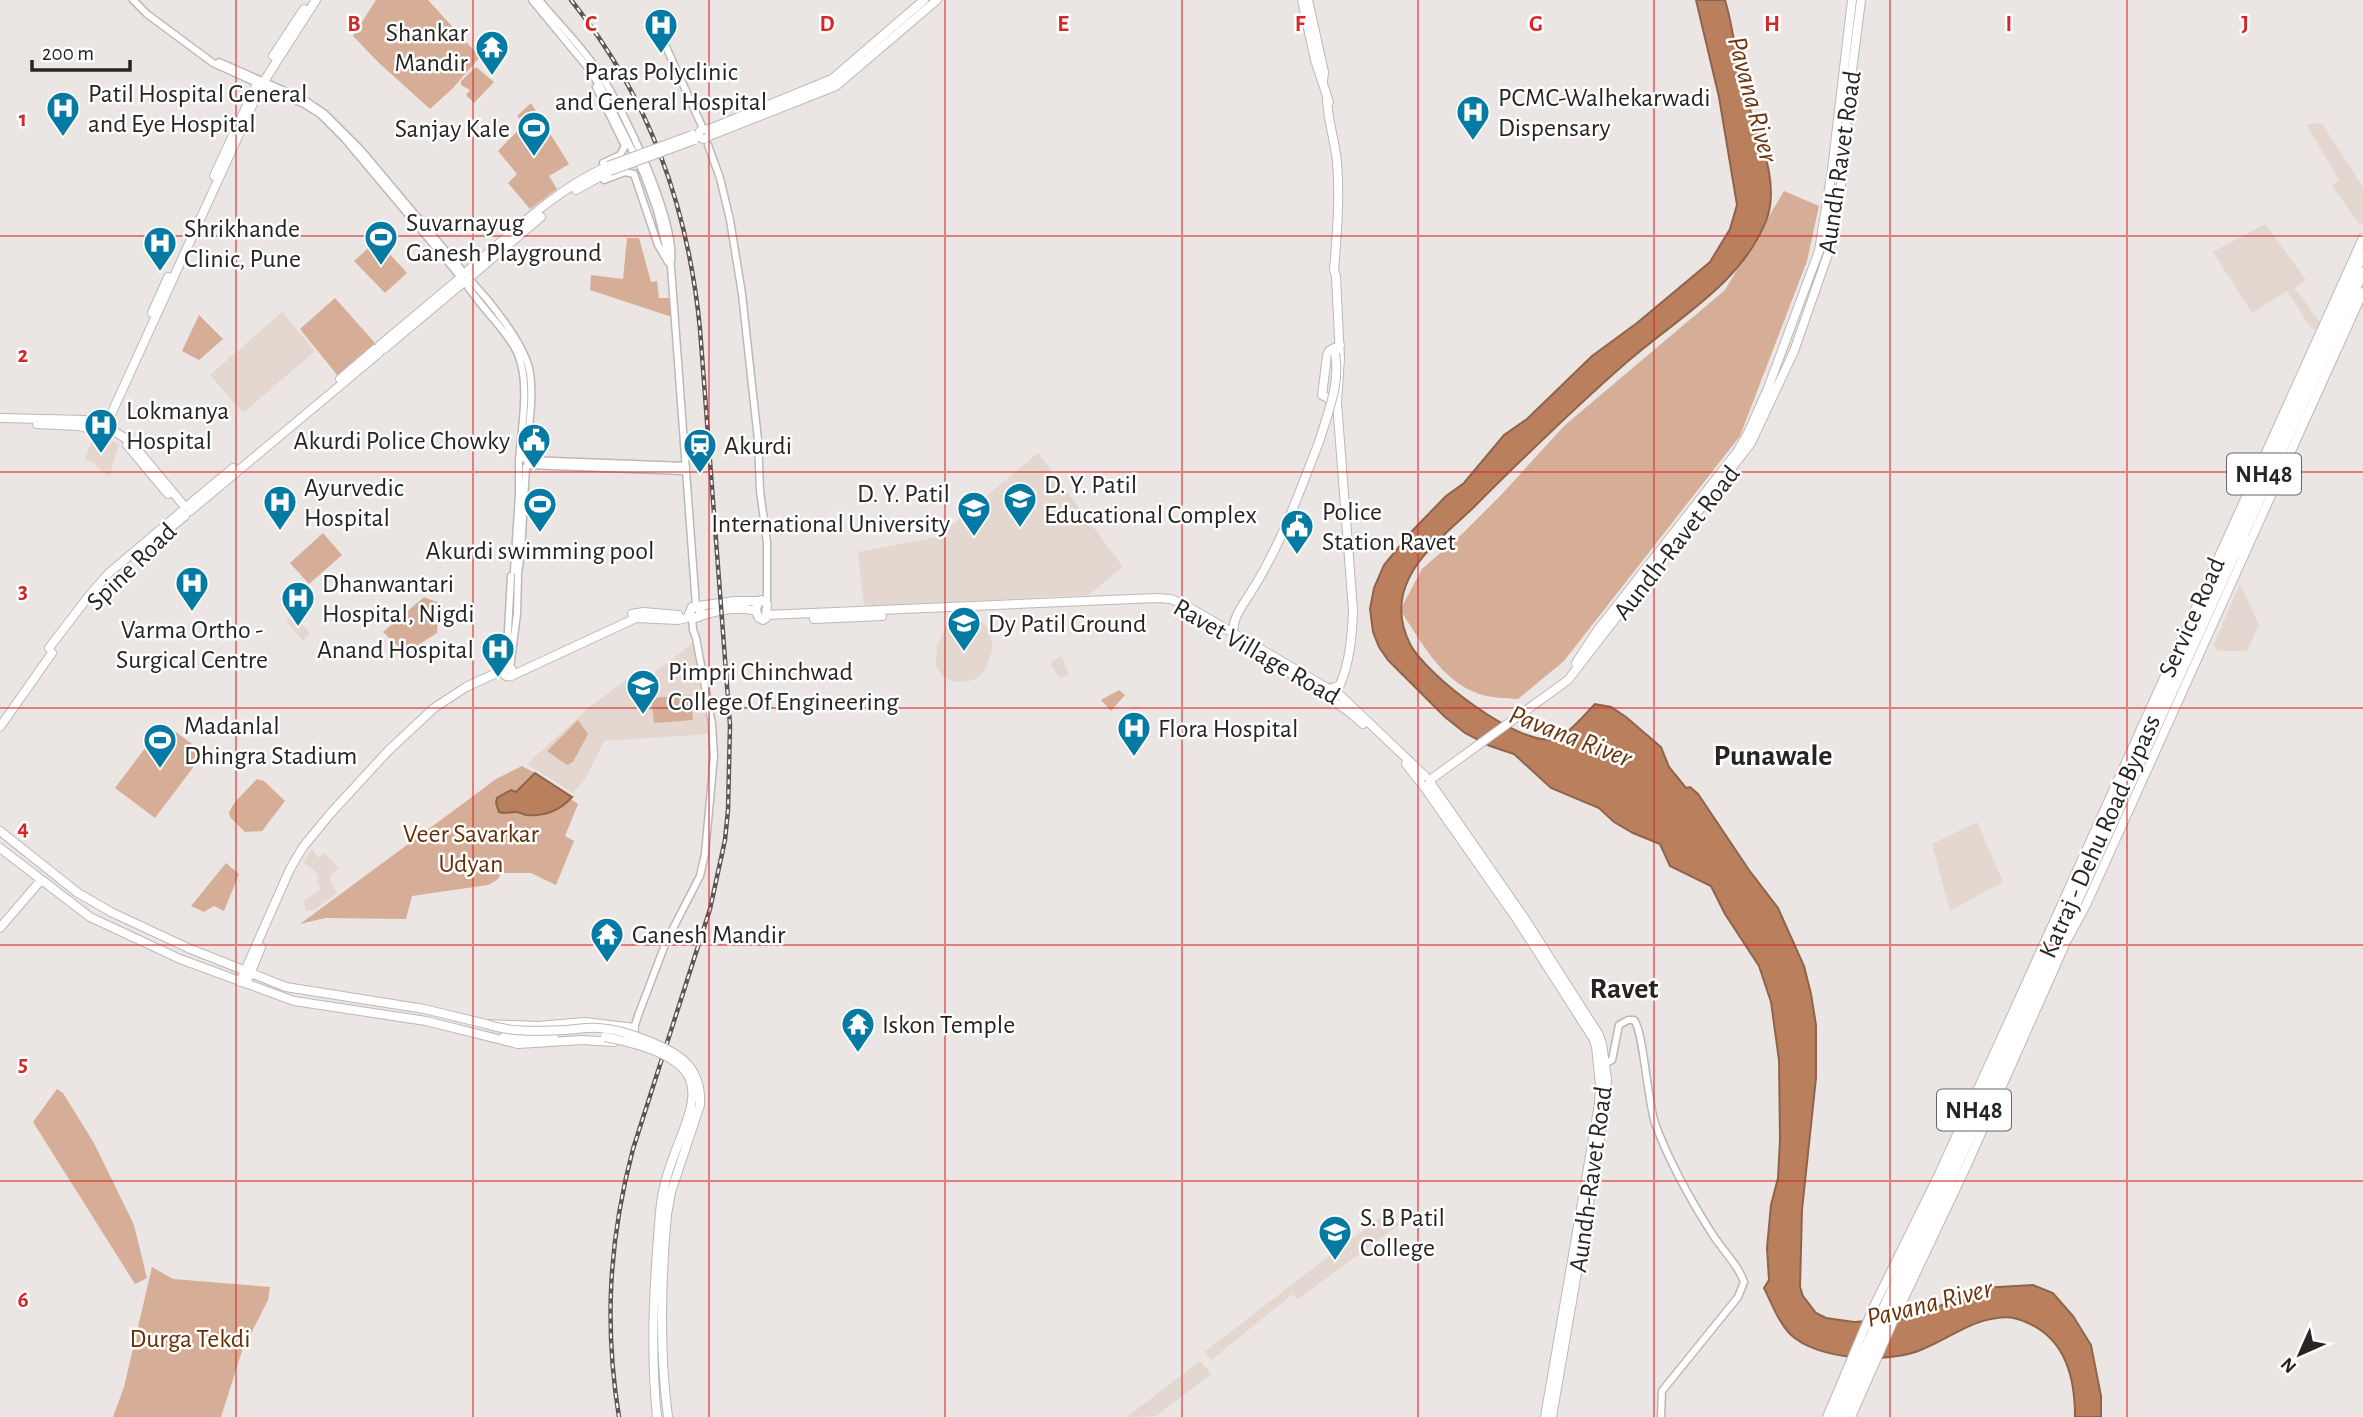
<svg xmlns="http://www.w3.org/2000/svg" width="2363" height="1417" font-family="'Alegreya Sans',sans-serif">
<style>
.built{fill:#e3d7d0}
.green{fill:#d6ad96}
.water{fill:#ba7f5d;stroke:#8e644c;stroke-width:2}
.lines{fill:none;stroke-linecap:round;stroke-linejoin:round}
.secondary-tunnel{stroke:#c4bfbd;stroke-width:6;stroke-dasharray:6 3;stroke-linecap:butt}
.secondary-casing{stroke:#bdb8b6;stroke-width:9}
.primary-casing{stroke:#bdb8b6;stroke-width:10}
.trunk-casing{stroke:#bdb8b6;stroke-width:11}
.secondary{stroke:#fff;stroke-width:6}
.primary{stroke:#fff;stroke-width:8}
.trunk{stroke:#fff;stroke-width:9}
.rail-casing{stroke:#5a5756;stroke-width:4.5}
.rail{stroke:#fff;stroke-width:2;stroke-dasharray:5;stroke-linecap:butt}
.primary-bridge-casing{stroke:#bdb8b6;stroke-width:10;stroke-linecap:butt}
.primary-bridge{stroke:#fff;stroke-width:8}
.grid{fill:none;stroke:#d62828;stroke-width:2;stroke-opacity:0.55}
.labels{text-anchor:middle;stroke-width:5;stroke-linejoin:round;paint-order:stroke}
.shield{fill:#fff;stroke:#686666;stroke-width:2}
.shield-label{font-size:24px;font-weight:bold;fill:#272524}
.poi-label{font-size:26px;fill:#272524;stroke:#fff;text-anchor:start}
.street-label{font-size:26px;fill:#272524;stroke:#fff}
.park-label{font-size:26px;fill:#672f06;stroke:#fff}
.water-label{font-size:28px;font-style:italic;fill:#6d350e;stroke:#fff}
.quarter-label{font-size:30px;font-weight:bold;fill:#272524;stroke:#fff}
.grid-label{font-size:23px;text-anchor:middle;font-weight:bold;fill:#d62828;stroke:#fff;stroke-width:5;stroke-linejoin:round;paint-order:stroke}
</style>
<rect width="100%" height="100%" fill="#ebe6e3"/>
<!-- built -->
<path class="built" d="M 2319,123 L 2324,127 L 2363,187 L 2363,223 L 2361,226 L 2332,186 L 2339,180 L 2306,124 Z
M 2265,224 L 2306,280 L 2295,288 L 2320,323 L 2315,330 L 2311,328 L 2287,291 L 2252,313 L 2213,252 Z
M 282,312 L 315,351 L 243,413 L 210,375 Z
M 94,432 L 119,444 L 109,477 L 93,463 L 85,459 Z
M 1038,453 L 1123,567 L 1088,595 L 864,606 L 858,552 L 937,537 Z
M 2240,584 L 2259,625 L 2247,651 L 2219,651 L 2213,646 Z
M 294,615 L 310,634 L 303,641 L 286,621 Z
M 967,618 L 984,623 L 990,633 L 993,649 L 984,671 L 977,678 L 970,681 L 955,682 L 944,677 L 936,667 L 937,645 L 946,627 L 953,622 Z
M 694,642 L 709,734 L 604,741 L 586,778 L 573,793 L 527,764 L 587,709 L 630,677 L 638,685 Z
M 1061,656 L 1069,673 L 1060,679 L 1050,663 Z
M 1977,822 L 2003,882 L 1950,911 L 1932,844 Z
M 312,849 L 319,858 L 324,853 L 339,868 L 332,873 L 330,880 L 337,893 L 314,910 L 306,911 L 304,900 L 321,889 L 317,880 L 319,877 L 314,870 L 303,863 Z
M 1388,1211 L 1399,1225 L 1298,1299 L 1293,1294 L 1211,1360 L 1204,1352 Z
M 1200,1361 L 1211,1374 L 1156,1416 L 1127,1417 Z"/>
<!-- green -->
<path class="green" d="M 376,0 L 428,0 L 480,57 L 453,88 L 430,109 L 379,63 L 353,36 Z
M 476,67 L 494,82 L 474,103 L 466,95 L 470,90 L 461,85 L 461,81 Z
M 531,103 L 569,164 L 549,176 L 557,189 L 530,209 L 508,183 L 517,174 L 498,151 L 525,123 L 517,116 Z
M 1784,191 L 1819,206 L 1807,261 L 1740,436 L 1564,661 L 1518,699 C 1506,698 1491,698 1479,694 C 1440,680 1422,642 1400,610 L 1422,569 L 1462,534 L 1502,494 L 1564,426 L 1725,290 Z
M 627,238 L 639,238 L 651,282 L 657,281 L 659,298 L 671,298 L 672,317 L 590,290 L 591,275 L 623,279 Z
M 377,240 L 407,273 L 385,293 L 354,261 Z
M 335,298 L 375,343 L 338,376 L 300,329 Z
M 199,315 L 223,339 L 199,360 L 182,351 Z
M 323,533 L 342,555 L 309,584 L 290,563 Z
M 424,597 L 439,603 L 437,633 L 405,653 L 383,632 Z
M 1119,690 L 1125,695 L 1111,711 L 1101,700 Z
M 690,695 L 693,720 L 654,723 L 651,698 Z
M 578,720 L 588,734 L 573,762 L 567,765 L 547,751 Z
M 164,723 L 204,753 L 155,818 L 115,788 Z
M 522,766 L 535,773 L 519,790 L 496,803 L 499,812 C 505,814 510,812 516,812 C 543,814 548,818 571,799 L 578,804 L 565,836 L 574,841 L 556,885 L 531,873 L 502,873 L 497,880 L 488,885 L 412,896 L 406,919 L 325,918 L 300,924 L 476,794 L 496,779 Z
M 257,779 L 264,781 L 285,801 L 262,831 L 245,832 L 230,817 L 229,812 L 235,802 Z
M 226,863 L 239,874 L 224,911 L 214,906 L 204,912 L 191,906 Z
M 57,1089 L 63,1093 L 94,1143 L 134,1225 L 147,1278 L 135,1284 L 33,1122 Z
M 152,1267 L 173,1279 L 270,1287 L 268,1300 L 242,1351 L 221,1417 L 113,1417 L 124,1387 Z"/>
<!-- water -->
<path class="water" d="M 1696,0 L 1725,0 C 1733,27 1736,55 1742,83 C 1752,125 1783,178 1766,221 C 1741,284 1676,319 1627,362 C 1573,409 1523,458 1473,508 C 1451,529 1423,550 1409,578 C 1398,600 1399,622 1410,644 C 1426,675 1520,748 1556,739 C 1567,736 1586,713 1595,704 L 1611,707 L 1626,717 L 1661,747 L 1669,767 L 1686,788 L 1690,787 L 1698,794 L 1749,870 L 1778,908 L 1804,966 L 1811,994 L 1816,1025 L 1816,1078 L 1802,1210 L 1800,1287 L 1803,1296 L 1816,1313 L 1826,1318 L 1854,1322 L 1912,1318 L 1981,1288 L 2033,1285 L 2053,1293 L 2073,1316 L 2091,1345 L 2101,1396 L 2101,1417 L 2075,1417 C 2075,1378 2066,1340 2028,1323 C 2018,1318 2008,1316 1997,1318 C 1970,1321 1948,1339 1923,1349 C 1890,1364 1818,1361 1790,1334 C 1778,1321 1772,1304 1764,1288 L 1769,1280 L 1767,1248 L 1771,1205 L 1778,1178 L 1780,1139 L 1779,1060 L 1771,1002 L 1759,966 L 1725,914 L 1711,886 L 1670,866 L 1660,844 L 1633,833 L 1614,822 L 1599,808 L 1551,788 L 1514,754 L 1490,746 L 1465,733 L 1445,717 L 1388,660 L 1379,647 L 1373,632 L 1370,609 L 1374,588 L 1384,565 L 1413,530 L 1446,496 L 1464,483 L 1504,435 L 1527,419 L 1592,356 L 1637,323 L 1710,262 L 1730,229 L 1737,205 L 1719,97 Z
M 535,773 L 572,797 C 561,810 544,817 526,815 C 521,814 521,812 515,812 C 509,812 505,814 499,812 L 496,803 L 497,798 L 511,790 L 516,792 Z"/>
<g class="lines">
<!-- secondary-tunnel -->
<path class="secondary-tunnel" d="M 701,124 L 708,145"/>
<defs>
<path id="secondary" d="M 133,0 L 147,14 L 213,63 L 304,104 L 320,114 L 345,139 L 460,276
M 532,0 L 589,69 L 600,86 L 644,174 L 657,210 L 671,267 L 696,606
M 539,0 C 558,23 581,46 598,71 C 623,107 676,220 671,262
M 658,29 L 701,124
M 219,62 L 303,99 L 325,114 L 360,149 L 464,273
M 596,87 L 625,146 L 620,155 L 603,163 L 605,167
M 708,145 L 720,178 L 730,220 L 742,294 L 758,440 L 760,491 L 767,542 L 767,604
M 604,180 L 625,172 L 634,174 L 658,245 L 668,262
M 469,279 C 489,300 526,345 530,373 C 534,401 528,431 525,459
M 465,282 C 479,306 506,329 517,352 C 531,382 521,429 519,461
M 527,460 L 685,466
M 527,465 L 685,471
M 514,571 L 519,495 L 519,464
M 518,574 L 521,551 L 526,467
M 506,668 L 511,576
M 510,668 L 517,614 L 518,576
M 635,1033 L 634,1028 L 639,1013 L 666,942 L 700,876 L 705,854 L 714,756 L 712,724 L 696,638 L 693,630 L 692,617
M 1602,1065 L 1612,1060 L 1619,1025 L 1628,1020 L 1634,1020 C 1644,1032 1647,1103 1656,1126 C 1670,1163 1690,1199 1711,1232 C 1721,1249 1738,1264 1744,1282 L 1738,1297 L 1662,1391 L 1661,1417"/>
<path id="primary" d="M 1302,0 L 1315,60 L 1329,102
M 1308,0 L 1324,72 L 1323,81
M 273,56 L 304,9
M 1327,97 C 1327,119 1335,140 1337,162 C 1340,198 1337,234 1334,270 L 1336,276 L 1340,358 L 1337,403 L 1353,610 C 1352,636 1350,661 1340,685 L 1330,689
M699 134a5 5 0 1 1 10 0a5 5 0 1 1-10 0Z
M 707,130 L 832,79 L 924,0
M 709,136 L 836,86 L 937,0
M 214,176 L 256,86
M 576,190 L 610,171
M 465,273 C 510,235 554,190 608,166
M 469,278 L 541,217
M 152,313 L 168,277
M 380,345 L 460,278
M 384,349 L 464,282
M 340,379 L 375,349
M 1337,403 L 1322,395 L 1327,356 L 1329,351 L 1340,345
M 0,418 L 86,420 L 109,428 L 131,442 L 185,507
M 37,424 L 79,426 L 107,433
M 103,432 L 261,86 L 316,0
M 127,445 L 168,494
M 186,507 L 233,468
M 190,511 L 379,353
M 149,545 L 185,516
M 761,600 L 767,604 L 766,618 L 763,620 L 759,618 C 755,612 755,604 761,600 Z
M 698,606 L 735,601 L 759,601
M 632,614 L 643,612 L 678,615
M 766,615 L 1156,598 L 1171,599 L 1187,606 L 1341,696 L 1425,776
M 699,617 L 701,611 L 700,608 L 692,607 L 689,614 L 695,618 C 714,611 736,605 756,611
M 814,619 L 882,616
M 1234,636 C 1230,620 1243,605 1251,592 C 1281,545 1299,493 1319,442
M 49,648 L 88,597 L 109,573 L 181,512
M 1576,663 L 1597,631 L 1737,452 L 1748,433 L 1768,388 L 1819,251 L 1832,170 L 1852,0
M503.5 672a4.5 4.5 0 1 1 9 0a4.5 4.5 0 1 1-9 0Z
M 1291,674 L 1348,711 L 1363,724
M 511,676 L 636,618 L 678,620 L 691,617
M 0,727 L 52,653
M 1406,764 L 1420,782
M 1430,780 L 1568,680 L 1751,443 L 1794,351 L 1828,254 L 1842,179 L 1848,102 L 1861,0
M 1430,782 L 1523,916 L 1599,1035 L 1602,1044 L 1607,1079 L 1606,1105 L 1552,1417
M 1422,784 L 1518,921 L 1593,1038 L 1596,1046 L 1600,1085 L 1599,1104 L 1545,1417
M 0,831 L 78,893 L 111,912 L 188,948 L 286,987 L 424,1009 L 486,1024 L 538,1026 L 585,1022 L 634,1028
M 0,848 L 90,917 L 180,959 L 294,1001 L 426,1021 L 518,1044 L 582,1040 L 614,1042
M 0,928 L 41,880
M 249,977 L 261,947
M 240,982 L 290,869 L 303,847 L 330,814 L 388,751 L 434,708 L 466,687 L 505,669
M 504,1037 L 554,1038
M 667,1214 C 661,1281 659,1350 668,1417
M 657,1417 C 650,1348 654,1282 660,1213
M 1827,1417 L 1874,1306 L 1939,1174 L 2009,1021 L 2363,238
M 1851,1417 L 1896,1315 L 1967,1165 L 2067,940 L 2086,905 L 2363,292"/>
<path id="trunk" d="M 2243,556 L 2246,540
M 1834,1417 L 2363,254
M 1843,1417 L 2363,272"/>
</defs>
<!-- secondary casing -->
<use href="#secondary" class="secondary-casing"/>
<!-- primary casing -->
<use href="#primary" class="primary-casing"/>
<!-- trunk casing -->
<use href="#trunk" class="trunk-casing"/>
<!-- secondary -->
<use href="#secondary" class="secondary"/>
<!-- primary -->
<use href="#primary" class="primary"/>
<!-- trunk -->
<use href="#trunk" class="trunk"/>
<defs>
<path id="rail" d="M 571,0 C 649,97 688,206 700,329 L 730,725 L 728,810 L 725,840 L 710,909 L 633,1149 C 609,1240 604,1324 619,1417"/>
</defs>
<!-- rail casing -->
<use href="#rail" class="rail-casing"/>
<!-- rail -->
<use href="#rail" class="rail"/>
<defs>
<path id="primary-bridge" d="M 608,166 L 692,135
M 610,171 L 694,140
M 1319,442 C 1327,415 1341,383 1335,354
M 486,1024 C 512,1033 539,1031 567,1030 C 578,1029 588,1027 599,1028 C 615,1029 631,1034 646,1040 C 679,1053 702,1066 700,1105 L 671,1192 L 667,1214
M 605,1037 C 757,1066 666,1123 660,1213"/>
</defs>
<!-- primary-bridge casing -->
<use href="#primary-bridge" class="primary-bridge-casing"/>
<!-- primary-bridge -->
<use href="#primary-bridge" class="primary-bridge"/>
</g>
<!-- grid -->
<path class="grid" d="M 236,0 L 236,1417M 473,0 L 473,1417M 709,0 L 709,1417M 945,0 L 945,1417M 1182,0 L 1182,1417M 1418,0 L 1418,1417M 1654,0 L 1654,1417M 1890,0 L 1890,1417M 2127,0 L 2127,1417M 0,236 L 2363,236M 0,472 L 2363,472M 0,708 L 2363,708M 0,945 L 2363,945M 0,1181 L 2363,1181"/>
<!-- icons -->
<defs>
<symbol id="hospital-pin" viewBox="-11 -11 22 30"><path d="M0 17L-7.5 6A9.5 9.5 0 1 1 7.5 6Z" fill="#057ba3" stroke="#fff"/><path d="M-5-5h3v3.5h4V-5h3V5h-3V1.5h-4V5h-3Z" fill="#fff"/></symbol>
<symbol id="temple-pin" viewBox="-11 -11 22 30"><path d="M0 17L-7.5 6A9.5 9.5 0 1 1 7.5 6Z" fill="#057ba3" stroke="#fff"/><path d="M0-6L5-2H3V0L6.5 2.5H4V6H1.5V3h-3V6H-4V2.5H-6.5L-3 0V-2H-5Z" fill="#fff"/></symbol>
<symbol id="stadium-pin" viewBox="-11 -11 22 30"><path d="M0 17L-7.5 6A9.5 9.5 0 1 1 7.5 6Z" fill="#057ba3" stroke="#fff"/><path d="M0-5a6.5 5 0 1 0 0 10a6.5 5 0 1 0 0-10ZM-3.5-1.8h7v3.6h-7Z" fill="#fff"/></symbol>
<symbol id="civic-pin" viewBox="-11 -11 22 30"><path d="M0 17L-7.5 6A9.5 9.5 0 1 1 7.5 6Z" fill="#057ba3" stroke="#fff"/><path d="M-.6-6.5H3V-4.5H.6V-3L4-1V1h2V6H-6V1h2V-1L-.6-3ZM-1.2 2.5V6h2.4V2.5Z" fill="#fff"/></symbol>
<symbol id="station-pin" viewBox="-11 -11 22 30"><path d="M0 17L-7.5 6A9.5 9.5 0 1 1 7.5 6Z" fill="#057ba3" stroke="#fff"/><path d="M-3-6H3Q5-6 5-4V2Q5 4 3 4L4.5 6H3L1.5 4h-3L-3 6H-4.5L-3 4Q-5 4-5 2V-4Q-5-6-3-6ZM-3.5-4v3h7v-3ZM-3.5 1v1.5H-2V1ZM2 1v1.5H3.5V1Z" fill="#fff"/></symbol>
<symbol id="university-pin" viewBox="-11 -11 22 30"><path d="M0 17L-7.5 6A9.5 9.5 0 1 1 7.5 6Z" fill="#057ba3" stroke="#fff"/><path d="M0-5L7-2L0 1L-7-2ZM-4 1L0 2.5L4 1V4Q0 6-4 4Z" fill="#fff"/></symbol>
</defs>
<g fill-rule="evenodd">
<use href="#hospital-pin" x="642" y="6" width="38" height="52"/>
<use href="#temple-pin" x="473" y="28" width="38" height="52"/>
<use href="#hospital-pin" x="44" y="89" width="38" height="52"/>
<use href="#hospital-pin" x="1454" y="93" width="38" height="52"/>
<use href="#stadium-pin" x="515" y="109" width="38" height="52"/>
<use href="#stadium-pin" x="362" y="218" width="38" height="52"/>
<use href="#hospital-pin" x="141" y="224" width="38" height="52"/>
<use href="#hospital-pin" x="82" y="406" width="38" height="52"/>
<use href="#civic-pin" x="515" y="421" width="38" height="52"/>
<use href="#station-pin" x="681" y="426" width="38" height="52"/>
<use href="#university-pin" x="1001" y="480" width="38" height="52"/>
<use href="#hospital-pin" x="261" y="483" width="38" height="52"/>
<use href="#stadium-pin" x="521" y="485" width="38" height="52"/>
<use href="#university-pin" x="955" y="489" width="38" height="52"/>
<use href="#civic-pin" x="1278" y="507" width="38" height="52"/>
<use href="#hospital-pin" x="173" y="564" width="38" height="52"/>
<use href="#hospital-pin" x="279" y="579" width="38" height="52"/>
<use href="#university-pin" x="945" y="604" width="38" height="52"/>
<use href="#hospital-pin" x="479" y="630" width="38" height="52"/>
<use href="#university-pin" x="624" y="667" width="38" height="52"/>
<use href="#hospital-pin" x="1115" y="709" width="38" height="52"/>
<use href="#stadium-pin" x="141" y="721" width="38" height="52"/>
<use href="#temple-pin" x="588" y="915" width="38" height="52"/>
<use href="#temple-pin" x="839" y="1005" width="38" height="52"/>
<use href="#university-pin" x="1316" y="1213" width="38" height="52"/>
</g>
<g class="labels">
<!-- shield labels -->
<g class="shield">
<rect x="2227" y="453.5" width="74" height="41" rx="5"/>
<rect x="1937" y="1089.5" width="74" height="41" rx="5"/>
</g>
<g class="shield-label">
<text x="2264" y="482">NH48</text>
<text x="1974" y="1118">NH48</text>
</g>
<!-- poi labels -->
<g class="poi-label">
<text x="468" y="41" text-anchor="end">Shankar<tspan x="468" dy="30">Mandir</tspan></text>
<text x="661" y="80" text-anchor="middle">Paras Polyclinic<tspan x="661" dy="30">and General Hospital</tspan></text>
<text x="88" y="102">Patil Hospital General<tspan x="88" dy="30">and Eye Hospital</tspan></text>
<text x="1498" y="106">PCMC-Walhekarwadi<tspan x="1498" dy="30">Dispensary</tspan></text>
<text x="510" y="137" text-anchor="end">Sanjay Kale</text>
<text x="406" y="231">Suvarnayug<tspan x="406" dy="30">Ganesh Playground</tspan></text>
<text x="184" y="237">Shrikhande<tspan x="184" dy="30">Clinic, Pune</tspan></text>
<text x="126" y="419">Lokmanya<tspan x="126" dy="30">Hospital</tspan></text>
<text x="510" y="449" text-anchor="end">Akurdi Police Chowky</text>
<text x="724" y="454">Akurdi</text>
<text x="1044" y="493">D. Y. Patil<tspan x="1044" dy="30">Educational Complex</tspan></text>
<text x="304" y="496">Ayurvedic<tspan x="304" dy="30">Hospital</tspan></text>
<text x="950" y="502" text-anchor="end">D. Y. Patil<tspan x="950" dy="30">International University</tspan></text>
<text x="1322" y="520">Police<tspan x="1322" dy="30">Station Ravet</tspan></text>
<text x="540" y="559" text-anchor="middle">Akurdi swimming pool</text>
<text x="322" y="592">Dhanwantari<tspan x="322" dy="30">Hospital, Nigdi</tspan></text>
<text x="988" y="632">Dy Patil Ground</text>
<text x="192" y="638" text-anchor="middle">Varma Ortho -<tspan x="192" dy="30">Surgical Centre</tspan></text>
<text x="474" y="658" text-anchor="end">Anand Hospital</text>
<text x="668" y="680">Pimpri Chinchwad<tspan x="668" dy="30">College Of Engineering</tspan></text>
<text x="184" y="734">Madanlal<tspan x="184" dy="30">Dhingra Stadium</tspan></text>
<text x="1158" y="737">Flora Hospital</text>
<text x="632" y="943">Ganesh Mandir</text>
<text x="882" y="1033">Iskon Temple</text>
<text x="1360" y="1226">S. B Patil<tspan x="1360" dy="30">College</tspan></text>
</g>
<!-- street labels -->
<g class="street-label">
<text transform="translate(1839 162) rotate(-82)" y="9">Aundh Ravet Road</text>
<text transform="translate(1676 542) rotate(-52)" y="9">Aundh-Ravet Road</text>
<text transform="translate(131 566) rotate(-44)" y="9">Spine Road</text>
<text transform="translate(2191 617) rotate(-66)" y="9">Service Road</text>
<text transform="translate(1257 651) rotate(30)" y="9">Ravet Village Road</text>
<text transform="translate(2099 836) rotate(-66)" y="9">Katraj - Dehu Road Bypass</text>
<text transform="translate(1590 1179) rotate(-82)" y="9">Aundh-Ravet Road</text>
</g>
<!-- park labels -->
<g class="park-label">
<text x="471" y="842">Veer Savarkar<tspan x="471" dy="30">Udyan</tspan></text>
<text x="190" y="1347">Durga Tekdi</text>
</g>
<!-- water labels -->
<g class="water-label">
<text transform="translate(1754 99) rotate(75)" y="10">Pavana River</text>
<text transform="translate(1571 735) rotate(21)" y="10">Pavana River</text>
<text transform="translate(1929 1302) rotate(-14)" y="10">Pavana River</text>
</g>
<!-- quarter labels -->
<g class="quarter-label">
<text x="1773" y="765">Punawale</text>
<text x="1624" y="998">Ravet</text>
</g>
</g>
<g class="grid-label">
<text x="354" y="31">B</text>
<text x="591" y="31">C</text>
<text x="827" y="31">D</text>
<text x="1063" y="31">E</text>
<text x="1300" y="31">F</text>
<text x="1536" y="31">G</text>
<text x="1772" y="31">H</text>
<text x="2009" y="31">I</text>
<text x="2245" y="31">J</text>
<text x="23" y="126">1</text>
<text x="23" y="362">2</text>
<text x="23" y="598">3</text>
<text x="23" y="835">4</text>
<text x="23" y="1071">5</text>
<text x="23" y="1307">6</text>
</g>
<!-- north arrow -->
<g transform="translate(2300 1354) rotate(225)" stroke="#ffffff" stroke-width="5" paint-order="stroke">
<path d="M0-5L12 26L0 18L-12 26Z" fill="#272524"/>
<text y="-10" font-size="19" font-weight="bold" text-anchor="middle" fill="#272524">N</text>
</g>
<!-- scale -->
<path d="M32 60v10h98v-10" fill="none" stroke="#272524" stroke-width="3.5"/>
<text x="42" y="60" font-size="21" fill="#272524" stroke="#ffffff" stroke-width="5" paint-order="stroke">200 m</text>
</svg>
